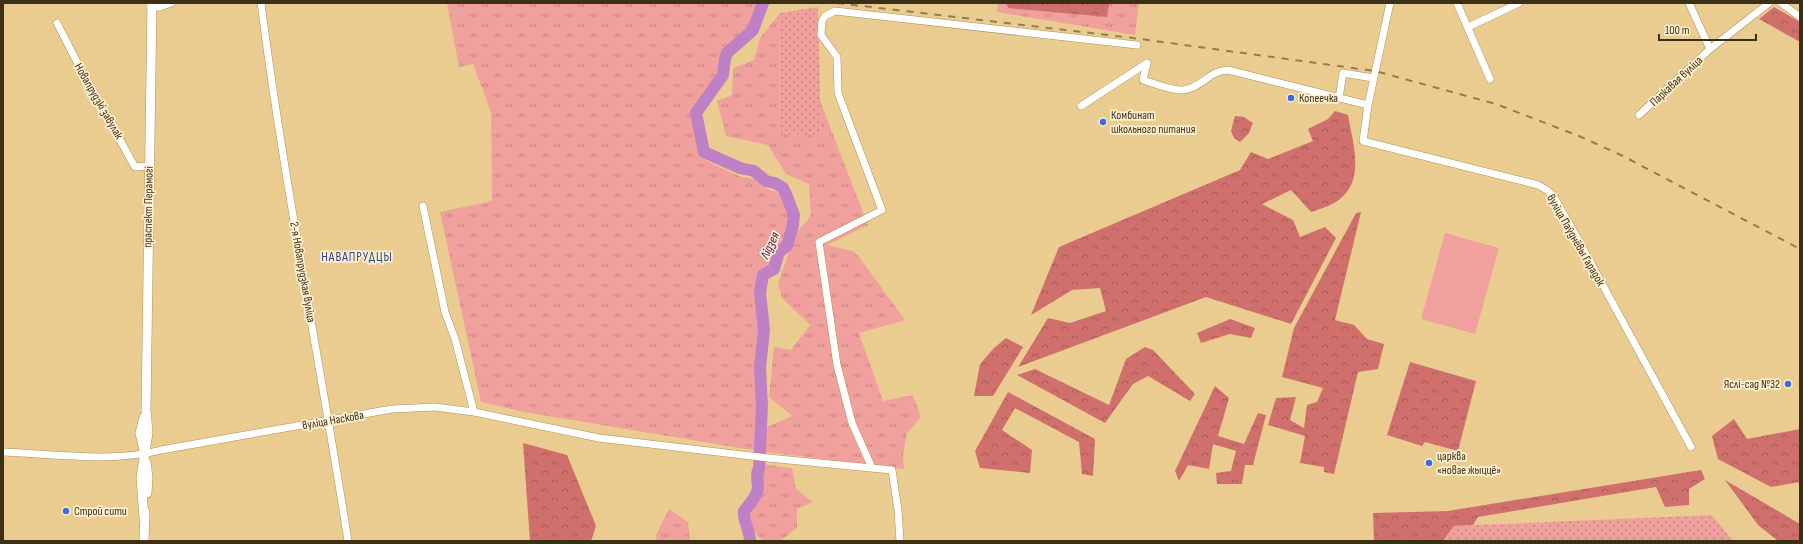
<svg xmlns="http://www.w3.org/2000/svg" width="1803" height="544" font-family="'Sofia Sans Condensed',sans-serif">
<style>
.grass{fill:url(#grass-tufts)}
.forest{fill:url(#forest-crowns)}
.garden{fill:url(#garden-dots)}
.pitch{fill:#f1a19d}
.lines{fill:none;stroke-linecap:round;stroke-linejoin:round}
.river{stroke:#bf81c6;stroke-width:12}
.minor-casing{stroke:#b09257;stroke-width:8}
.major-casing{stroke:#b09257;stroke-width:10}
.minor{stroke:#fff;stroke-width:7}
.major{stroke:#fff;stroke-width:9}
.rail{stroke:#927d53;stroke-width:2;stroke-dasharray:7 7;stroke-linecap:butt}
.poi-dot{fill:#3a6ddd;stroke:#ffefd1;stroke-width:1.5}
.labels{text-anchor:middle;stroke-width:3.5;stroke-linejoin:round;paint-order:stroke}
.street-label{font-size:12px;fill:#3b2f16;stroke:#ffefd1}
.poi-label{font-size:12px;fill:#3b2f16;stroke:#ffefd1;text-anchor:start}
.water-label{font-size:13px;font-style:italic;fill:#491050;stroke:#ffefd1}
.neighbourhood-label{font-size:13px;letter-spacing:1px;fill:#2d4880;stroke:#ffefd1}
</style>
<defs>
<pattern id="grass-tufts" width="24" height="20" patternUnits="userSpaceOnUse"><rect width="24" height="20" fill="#f1a19d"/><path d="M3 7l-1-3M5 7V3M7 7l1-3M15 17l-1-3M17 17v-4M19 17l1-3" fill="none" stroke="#c4847f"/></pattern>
<pattern id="forest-crowns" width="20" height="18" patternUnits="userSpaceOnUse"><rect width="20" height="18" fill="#cf706d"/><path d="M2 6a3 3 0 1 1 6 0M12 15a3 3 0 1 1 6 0" fill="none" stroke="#a95c59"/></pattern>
<pattern id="garden-dots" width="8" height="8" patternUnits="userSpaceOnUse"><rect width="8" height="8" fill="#f1a19d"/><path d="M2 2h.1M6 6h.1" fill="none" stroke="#c4847f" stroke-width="1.8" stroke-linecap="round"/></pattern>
</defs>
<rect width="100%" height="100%" fill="#ebcc90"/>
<!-- grass -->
<path class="grass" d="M 447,3 L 758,3 L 751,30 L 735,43 L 727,55 L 722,73 L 714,88 L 694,111 L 701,156 L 707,161 L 741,177 L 756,179 L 768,189 L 781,194 C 788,211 796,223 786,242 C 779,254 777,249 774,267 L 763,273 L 759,282 L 758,291 L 762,311 L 758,369 L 760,430 L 792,416 L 769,397 L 774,347 L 791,350 L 810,325 L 782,298 L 778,283 L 796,233 L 811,216 L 809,184 L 786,174 L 768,145 L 726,136 L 717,101 L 732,95 L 733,68 L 754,60 L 760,38 L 780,13 L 779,134 L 821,135 L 819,98 L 868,225 L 827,245 L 853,251 L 860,258 L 905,320 L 859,333 L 883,401 L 913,395 L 921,417 L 907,433 L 903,457 L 904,469 L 758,451 L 524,412 L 481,402 L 440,212 L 492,201 L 491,112 L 473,64 L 459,67 Z
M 998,3 L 1139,3 L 1135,35 L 997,12 Z
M 759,464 L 792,468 L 796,489 L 813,502 L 797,509 L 797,528 L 780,541 L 763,541 L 743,518 L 744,511 L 750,504 L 758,488 L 756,475 Z
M 669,509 L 688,522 L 690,541 L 657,541 L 656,535 Z"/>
<!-- forest -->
<path class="forest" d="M 1007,3 L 1109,3 L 1107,17 L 1008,8 Z
M 1774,7 L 1800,22 L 1800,42 L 1759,19 Z
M 1335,111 L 1348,115 C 1353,145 1367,184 1334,203 C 1327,207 1319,209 1311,212 L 1291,190 L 1262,204 L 1293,220 L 1300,237 L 1325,227 L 1336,238 L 1291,324 L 1206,297 L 1018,367 L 1048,318 L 1070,323 L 1106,311 L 1100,288 L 1072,290 L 1031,315 L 1059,247 L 1240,170 L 1251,152 L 1268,159 L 1313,141 L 1308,129 L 1328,119 Z
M 1235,116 L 1244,117 L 1253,123 L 1249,133 L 1240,142 L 1234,138 L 1231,131 Z
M 1361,212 L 1335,320 L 1354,325 L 1367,339 L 1384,344 L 1378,369 L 1358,372 L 1334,474 L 1324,472 L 1324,467 L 1300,463 L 1305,436 L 1268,425 L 1276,398 L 1296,397 L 1290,420 L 1304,428 L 1307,405 L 1317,402 L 1323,388 L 1282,377 L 1294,328 L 1356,213 Z
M 1230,319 L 1255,328 L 1251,338 L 1230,334 L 1201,343 L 1197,333 Z
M 1006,338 L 1023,347 L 993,396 L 974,396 L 980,364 L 994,348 Z
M 1145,347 L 1153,350 L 1195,394 L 1190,401 L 1148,376 L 1133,384 L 1105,423 L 1017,375 L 1035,369 L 1109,405 L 1126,359 Z
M 1410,362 L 1476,381 L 1458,451 L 1425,442 L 1422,446 L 1387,435 Z
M 1215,386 L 1229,398 L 1218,436 L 1244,444 L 1258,413 L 1266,415 L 1253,465 L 1245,465 L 1242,484 L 1217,484 L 1216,473 L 1231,471 L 1236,451 L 1213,444 L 1209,469 L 1188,465 L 1179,481 L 1175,471 Z
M 1008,392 L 1095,439 L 1093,476 L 1082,474 L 1079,442 L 1015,408 L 1002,430 L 1032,450 L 1030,473 L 980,468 L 975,451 Z
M 1734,419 L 1747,439 L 1800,429 L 1800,482 L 1771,487 L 1718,459 L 1712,436 Z
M 523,443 L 567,455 L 596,526 L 591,541 L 530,541 Z
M 1701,470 L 1705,479 L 1689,489 L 1689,505 L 1665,507 L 1656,487 L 1478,517 L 1473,525 L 1454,526 L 1443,541 L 1374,541 L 1373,513 L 1448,511 Z
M 1725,480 L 1800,524 L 1800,541 L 1778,541 L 1758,525 Z"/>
<!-- garden -->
<path class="garden" d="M 818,7 L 821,135 L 779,134 L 780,13 Z
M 1712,515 L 1733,541 L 1443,541 L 1454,526 Z"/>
<!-- pitch -->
<path class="pitch" d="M 1445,233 L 1499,248 L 1475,334 L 1421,319 Z"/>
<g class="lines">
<!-- river -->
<path class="river" d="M 750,541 C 750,530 743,522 744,511 C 749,505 758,495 758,487 C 758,479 755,476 759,468 L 762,405 L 760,368 L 764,330 L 760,293 L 763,275 L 774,269 L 779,252 L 787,246 L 793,225 L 794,215 L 786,194 L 783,188 L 775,183 L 766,181 L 754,171 L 740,168 L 704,152 L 696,113 L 723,75 L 725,59 L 727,53 L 753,30 L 763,3"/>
<defs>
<path id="minor" d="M 261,3 C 284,183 320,361 348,541
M 1390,3 L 1368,105 L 1363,141 L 1538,185 L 1547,190 L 1554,197 L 1575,234 L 1691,447
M 1457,3 L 1490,79
M 1689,3 L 1710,49
M 1781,3 L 1800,17
M 151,7 L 160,7 L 171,3
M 57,23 L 79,66 L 135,167 L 149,166
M 1468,27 L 1519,3
M 1147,63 L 1143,80 C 1153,83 1173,91 1183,90 C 1200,89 1210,70 1228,70 L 1368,105
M 1339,98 L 1343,73 L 1373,78
M 1081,106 L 1147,63
M 1639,115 L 1710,49 L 1769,3
M 423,206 L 445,312 L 455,339 L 474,412
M 3,452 C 52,454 115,463 161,450 L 392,409 L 435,407 L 474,412 L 599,438 L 768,458 L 892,470 L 898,510 L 900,541
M 872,468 L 852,423 L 837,365 L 819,242 L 882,210 L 838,93 L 837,57 L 821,35 L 822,21 L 825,16 L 835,11 L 1137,45"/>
<path id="major" d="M 144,450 L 140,433 L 144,417
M 146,462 L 148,477 L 147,493
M 144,518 L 141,477 L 148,433 L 146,410 L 152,3
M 144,541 L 145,512"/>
</defs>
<!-- minor casing -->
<use href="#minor" class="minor-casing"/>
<!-- major casing -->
<use href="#major" class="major-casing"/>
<!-- minor -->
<use href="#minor" class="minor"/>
<!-- major -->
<use href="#major" class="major"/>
<!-- rail -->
<path class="rail" d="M 837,3 L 1133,38 L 1375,71 L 1496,104 L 1579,136 L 1623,156 L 1800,249"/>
</g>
<!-- markers -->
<g class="poi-dot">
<circle cx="1291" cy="98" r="4"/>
<circle cx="1103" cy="122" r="4"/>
<circle cx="1788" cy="384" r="4"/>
<circle cx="1429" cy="463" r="4"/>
<circle cx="66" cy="511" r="4"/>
</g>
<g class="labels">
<!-- street labels -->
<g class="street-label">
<text transform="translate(1676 81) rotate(-43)" y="4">Паркавая вуліца</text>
<text transform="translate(99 101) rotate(60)" y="4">Новапрудзкі завулак</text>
<text transform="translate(148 207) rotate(-89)" y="4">праспект Перамогі</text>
<text transform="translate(1576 240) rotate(60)" y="4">вуліца Паўднёвы Гарадок</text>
<text transform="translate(303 272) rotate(80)" y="4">2-я Новапрудзкая вуліца</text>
<text transform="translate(333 420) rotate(-10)" y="4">вуліца Наскова</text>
</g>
<!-- poi labels -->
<g class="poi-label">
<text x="1299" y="102">Копеечка</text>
<text x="1111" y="119">Комбинат<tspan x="1111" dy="14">школьного питания</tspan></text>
<text x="1780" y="388" text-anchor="end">Яслі-сад №32</text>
<text x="1437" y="460">царква<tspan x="1437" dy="14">«новае жыццё»</tspan></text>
<text x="74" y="515">Строй сити</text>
</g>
<!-- water labels -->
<g class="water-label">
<text transform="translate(769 245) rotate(-65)" y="5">Лідзея</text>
</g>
<!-- neighbourhood labels -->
<g class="neighbourhood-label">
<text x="357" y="261">НАВАПРУДЦЫ</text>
</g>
</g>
<!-- border -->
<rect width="1803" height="544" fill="none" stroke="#3b2f16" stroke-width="8"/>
<!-- scale -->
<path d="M1659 34v6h97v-6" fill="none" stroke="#3b2f16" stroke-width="2"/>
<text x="1665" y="34" font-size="12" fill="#3b2f16" stroke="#ffefd1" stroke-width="3" paint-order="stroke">100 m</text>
</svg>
